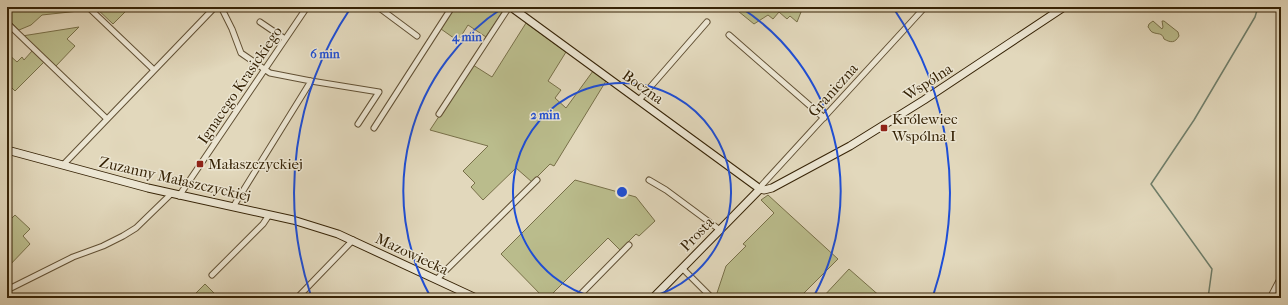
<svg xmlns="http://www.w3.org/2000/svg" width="1288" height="305" font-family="'IM FELL French Canon',serif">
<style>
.green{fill:#babc8c;stroke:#787049}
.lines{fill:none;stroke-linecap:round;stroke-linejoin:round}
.stream{stroke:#6f7e6a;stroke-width:1.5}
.street-casing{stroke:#615034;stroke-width:7}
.secondary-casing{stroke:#362306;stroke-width:9}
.street{stroke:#ece6d3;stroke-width:5}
.secondary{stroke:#ece6d3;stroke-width:7}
.ring{fill:none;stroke:#1d4ed8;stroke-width:2}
.poi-dot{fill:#8f2418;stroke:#ece6d3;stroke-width:1.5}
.labels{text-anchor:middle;stroke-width:3;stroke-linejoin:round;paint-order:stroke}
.street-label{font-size:15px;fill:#362306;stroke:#ece6d3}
.poi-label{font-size:15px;fill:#362306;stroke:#ece6d3;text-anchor:start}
.centre{fill:#1d4ed8;stroke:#ece6d3;stroke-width:2}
.ring-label{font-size:12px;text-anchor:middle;font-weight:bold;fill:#1d4ed8;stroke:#ece6d3;stroke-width:3;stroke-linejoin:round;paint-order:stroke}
</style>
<rect width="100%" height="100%" fill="#e2d8bc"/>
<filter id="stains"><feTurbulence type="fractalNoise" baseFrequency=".005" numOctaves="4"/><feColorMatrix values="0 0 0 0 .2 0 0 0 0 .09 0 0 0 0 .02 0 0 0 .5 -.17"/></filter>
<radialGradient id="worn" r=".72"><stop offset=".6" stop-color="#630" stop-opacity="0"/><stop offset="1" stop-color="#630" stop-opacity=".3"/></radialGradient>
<!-- green -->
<path class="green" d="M 7,7 L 85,7 L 88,10 L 42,15 L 31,25 L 19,30 L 7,18 Z
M 95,7 L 130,7 L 113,24 Z
M 455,7 L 474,7 L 478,9 L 480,7 L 505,8 L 486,37 L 468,25 L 458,41 L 441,29 Z
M 733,7 L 803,7 L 797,22 L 790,16 L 787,19 L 779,12 L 773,19 L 768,15 L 754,24 Z
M 1153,21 L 1162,29 L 1163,27 L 1162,21 L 1164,21 L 1178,32 L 1179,36 C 1175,43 1171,43 1164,39 C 1162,32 1158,35 1152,32 C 1150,31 1150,29 1148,27 L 1149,24 Z
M 526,23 L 566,52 L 548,81 L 561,90 L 555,98 L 566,108 L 593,71 L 606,81 L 554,166 L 550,164 L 532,182 L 516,168 L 483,200 L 471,187 L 475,183 L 463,171 L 488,146 L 430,130 L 473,65 L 492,77 Z
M 79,27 L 67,39 L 75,46 L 55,67 L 22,36 Z
M 32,51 L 44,62 L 15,91 L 7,83 L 7,53 L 17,62 L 22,57 L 24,60 Z
M 575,180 L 636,197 L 655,221 L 639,236 L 636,234 L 620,250 L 608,238 L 548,298 L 544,298 L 501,254 Z
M 768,195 L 838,259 L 799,298 L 753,298 L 750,296 L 748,298 L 718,298 L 716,296 L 726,266 L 746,246 L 743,244 L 774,213 L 761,200 Z
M 15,215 L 30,229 L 23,236 L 30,244 L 7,268 L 7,223 Z
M 849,269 L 882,298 L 822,298 Z
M 205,284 L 217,296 L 215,298 L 191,298 Z"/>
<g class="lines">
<!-- stream -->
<path class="stream" d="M 1208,298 L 1212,269 L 1151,184 L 1194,120 L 1255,17 L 1258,7"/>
<defs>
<path id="street" d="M 88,7 L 154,70
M 221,7 L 232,29 L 241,53 L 270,73 L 311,81 L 379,92 L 358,124
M 378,7 L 417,36
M 260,22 L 285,39
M 7,23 L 107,119
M 729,35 L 824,118
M 639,100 L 707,22
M 439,114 L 509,7
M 374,128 L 452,7
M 63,165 L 215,7
M 649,180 L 666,190 L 720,230
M 760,189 L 762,185 L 925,7
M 179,196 L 307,7
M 233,207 L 311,81
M 682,268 L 712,298
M 212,275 L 263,224 L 269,215
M 437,279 L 537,180
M 7,290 L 73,257 L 103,246 L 123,236 L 136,228 L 171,194
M 297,298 L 353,240
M 577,298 L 629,245
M 1270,298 L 1281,277"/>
<path id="secondary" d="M 511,7 L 760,189 L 764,190 L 772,188 L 850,146 L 924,100 L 1064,7
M 7,150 L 148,188 L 293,220 L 338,234 L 476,298
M 653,298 L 760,189"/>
</defs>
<!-- street casing -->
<use href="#street" class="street-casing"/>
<!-- secondary casing -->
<use href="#secondary" class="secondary-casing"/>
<!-- street -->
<use href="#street" class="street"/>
<!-- secondary -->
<use href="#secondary" class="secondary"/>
</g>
<!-- distance rings -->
<g class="ring">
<path d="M597 298A109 109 0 1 1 647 298"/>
<path d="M430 296A219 219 0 0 1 504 7M740 7A219 219 0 0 1 814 296"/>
<path d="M311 296A328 328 0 0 1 350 9M894 9A328 328 0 0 1 933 296"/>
</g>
<!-- markers -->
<g class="poi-dot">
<rect x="880" y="124" width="8" height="8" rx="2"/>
<rect x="196" y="160" width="8" height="8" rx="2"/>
</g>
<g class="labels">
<!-- street labels -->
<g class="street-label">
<text transform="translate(928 82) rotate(-33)" y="5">Wspólna</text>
<text transform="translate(240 85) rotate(-56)" y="5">Ignacego Krasickiego</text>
<text transform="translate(643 87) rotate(36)" y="5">Boczna</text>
<text transform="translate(833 90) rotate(-48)" y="5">Graniczna</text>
<text transform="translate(175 179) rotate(13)" y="5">Zuzanny Małaszczyckiej</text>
<text transform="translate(697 234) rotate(-46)" y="5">Prosta</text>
<text transform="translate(412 254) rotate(25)" y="5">Mazowiecka</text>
</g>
<!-- poi labels -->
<g class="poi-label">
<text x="892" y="124">Królewiec<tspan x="892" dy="17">Wspólna I</tspan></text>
<text x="208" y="169">Małaszczyckiej</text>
</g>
</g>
<circle cx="622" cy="192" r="6" class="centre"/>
<g class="ring-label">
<text x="467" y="41">4 min</text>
<text x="325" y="58">6 min</text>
<text x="545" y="119">2 min</text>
</g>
<!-- margin -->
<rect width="1288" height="305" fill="none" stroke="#e2d8bc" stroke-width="24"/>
<rect x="8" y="8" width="1272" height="289" fill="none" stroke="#362306" stroke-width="2"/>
<rect x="12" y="12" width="1264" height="281" fill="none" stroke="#362306"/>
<rect width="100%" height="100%" filter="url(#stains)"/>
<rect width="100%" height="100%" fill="url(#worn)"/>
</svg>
